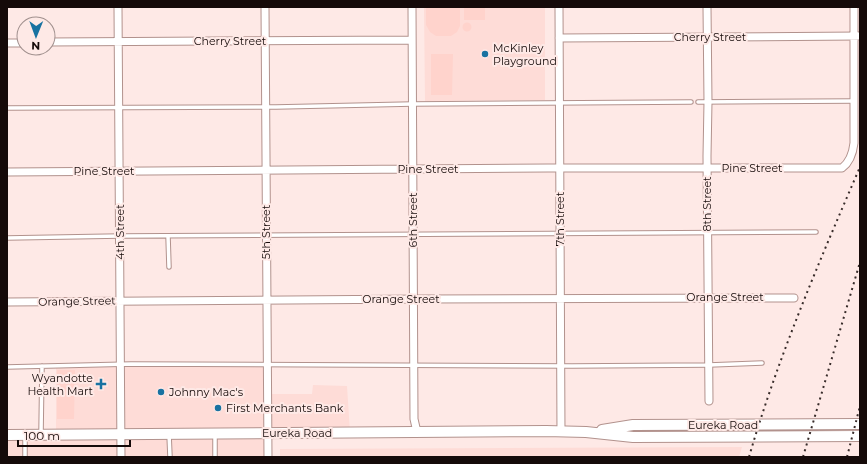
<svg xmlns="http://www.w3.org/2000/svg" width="867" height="464" font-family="Montserrat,sans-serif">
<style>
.built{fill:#fedcd7}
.green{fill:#ffd3cc}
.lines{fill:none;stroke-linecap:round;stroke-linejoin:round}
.service-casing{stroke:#b2928d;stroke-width:5.5}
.minor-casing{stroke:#b2928d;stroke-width:9}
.secondary-casing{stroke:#b2928d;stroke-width:12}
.service{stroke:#fff;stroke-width:3.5}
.minor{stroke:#fff;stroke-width:7}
.secondary{stroke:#fff;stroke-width:10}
.rail{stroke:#372b29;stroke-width:2;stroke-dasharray:2 4;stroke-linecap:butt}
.poi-dot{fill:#1872a1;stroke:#fee9e6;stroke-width:1.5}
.labels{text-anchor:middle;stroke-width:4;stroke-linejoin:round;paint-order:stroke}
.street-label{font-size:11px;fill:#150a09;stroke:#fee9e6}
.poi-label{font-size:11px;fill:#150a09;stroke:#fee9e6;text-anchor:start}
</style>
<rect width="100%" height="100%" fill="#fee9e6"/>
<!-- built -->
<path class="built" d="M 424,7 L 545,7 L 545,100 L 425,101 Z
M 267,364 L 267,394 L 312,394 L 313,385 L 347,386 L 350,432 L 267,433 L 268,457 L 7,457 L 7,435 L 56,434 L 56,366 Z
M 742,447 L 739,457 L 280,457 L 280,449 Z"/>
<!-- green -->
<path class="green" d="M 426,7 L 460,7 L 460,26 L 457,32 L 451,36 L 436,36 L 430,32 L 426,25 Z
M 464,7 L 485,7 L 485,20 L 464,20 Z
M462.5 27a4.5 4.5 0 1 1 9 0a4.5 4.5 0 1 1-9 0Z
M 431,54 L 453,54 L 452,95 L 431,95 Z
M 57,370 L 75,370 L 74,419 L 57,419 Z"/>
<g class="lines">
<defs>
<path id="service" d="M 698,102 L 854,101
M 7,108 L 276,107 L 412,104 L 691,102
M 168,236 L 169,267
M 7,238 L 120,236 L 816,232
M 7,367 L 131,364 L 572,366 L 709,365 L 762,363
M 41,433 L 42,366
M 169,434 L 170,457
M 215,434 L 215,457
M 25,436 L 25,457"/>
<path id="minor" d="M 118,7 L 121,457
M 265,7 L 268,457
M 412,7 L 414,419 L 417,432
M 559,7 L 561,432
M 707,7 L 708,102 L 707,156 L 709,401
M 559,38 L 860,36
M 48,42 L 412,40
M 7,43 L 24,43
M 7,172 L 548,168 L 842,168 C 850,162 853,152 854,143 L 854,7
M 7,302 L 424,299 L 794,298"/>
<path id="secondary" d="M 602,430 L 633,425 L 860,424
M 7,435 L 546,431 L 586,432 L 633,437 L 860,436"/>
</defs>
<!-- service casing -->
<use href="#service" class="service-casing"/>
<!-- minor casing -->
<use href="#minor" class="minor-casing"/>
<!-- secondary casing -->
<use href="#secondary" class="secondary-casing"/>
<!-- service -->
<use href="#service" class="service"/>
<!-- minor -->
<use href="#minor" class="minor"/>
<!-- secondary -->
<use href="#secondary" class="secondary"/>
<!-- rail -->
<path class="rail" d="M 749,457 C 778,357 819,262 860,167
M 803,457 L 860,262
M 847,457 L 860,406"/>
</g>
<!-- markers -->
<g class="poi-dot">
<circle cx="485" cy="54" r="4"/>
<path d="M99 378h4v4h4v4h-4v4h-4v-4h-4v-4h4z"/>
<circle cx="161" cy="392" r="4"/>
<circle cx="218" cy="408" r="4"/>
</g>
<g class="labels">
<!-- street labels -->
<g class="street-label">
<text x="710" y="41">Cherry Street</text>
<text x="230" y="45">Cherry Street</text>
<text x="752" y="172">Pine Street</text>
<text x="428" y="173">Pine Street</text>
<text x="104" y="175">Pine Street</text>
<text transform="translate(707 204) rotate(-90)" y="4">8th Street</text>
<text transform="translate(560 219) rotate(-90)" y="4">7th Street</text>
<text transform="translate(413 220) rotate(-90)" y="4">6th Street</text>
<text transform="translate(120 232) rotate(-90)" y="4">4th Street</text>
<text transform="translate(266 232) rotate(-90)" y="4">5th Street</text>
<text x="725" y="301">Orange Street</text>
<text x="401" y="303">Orange Street</text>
<text transform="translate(77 301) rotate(-1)" y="4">Orange Street</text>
<text x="723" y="429">Eureka Road</text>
<text x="297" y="437">Eureka Road</text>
</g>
<!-- poi labels -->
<g class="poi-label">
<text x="493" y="52">McKinley<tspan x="493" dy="13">Playground</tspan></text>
<text x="93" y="382" text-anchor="end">Wyandotte<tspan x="93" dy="13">Health Mart</tspan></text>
<text x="169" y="396">Johnny Mac's</text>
<text x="226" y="412">First Merchants Bank</text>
</g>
</g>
<!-- border -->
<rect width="867" height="464" fill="none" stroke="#150a09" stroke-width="16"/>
<!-- north arrow -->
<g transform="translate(36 36) rotate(181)"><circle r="19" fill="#fee9e6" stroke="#a1908e"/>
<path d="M0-3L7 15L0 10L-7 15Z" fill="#1872a1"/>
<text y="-6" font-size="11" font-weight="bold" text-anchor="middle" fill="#150a09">N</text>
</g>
<!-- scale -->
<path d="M18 440v6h112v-6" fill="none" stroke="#150a09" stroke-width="2"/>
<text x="24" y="440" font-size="12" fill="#150a09" stroke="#fee9e6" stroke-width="3" paint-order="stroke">100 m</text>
</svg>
